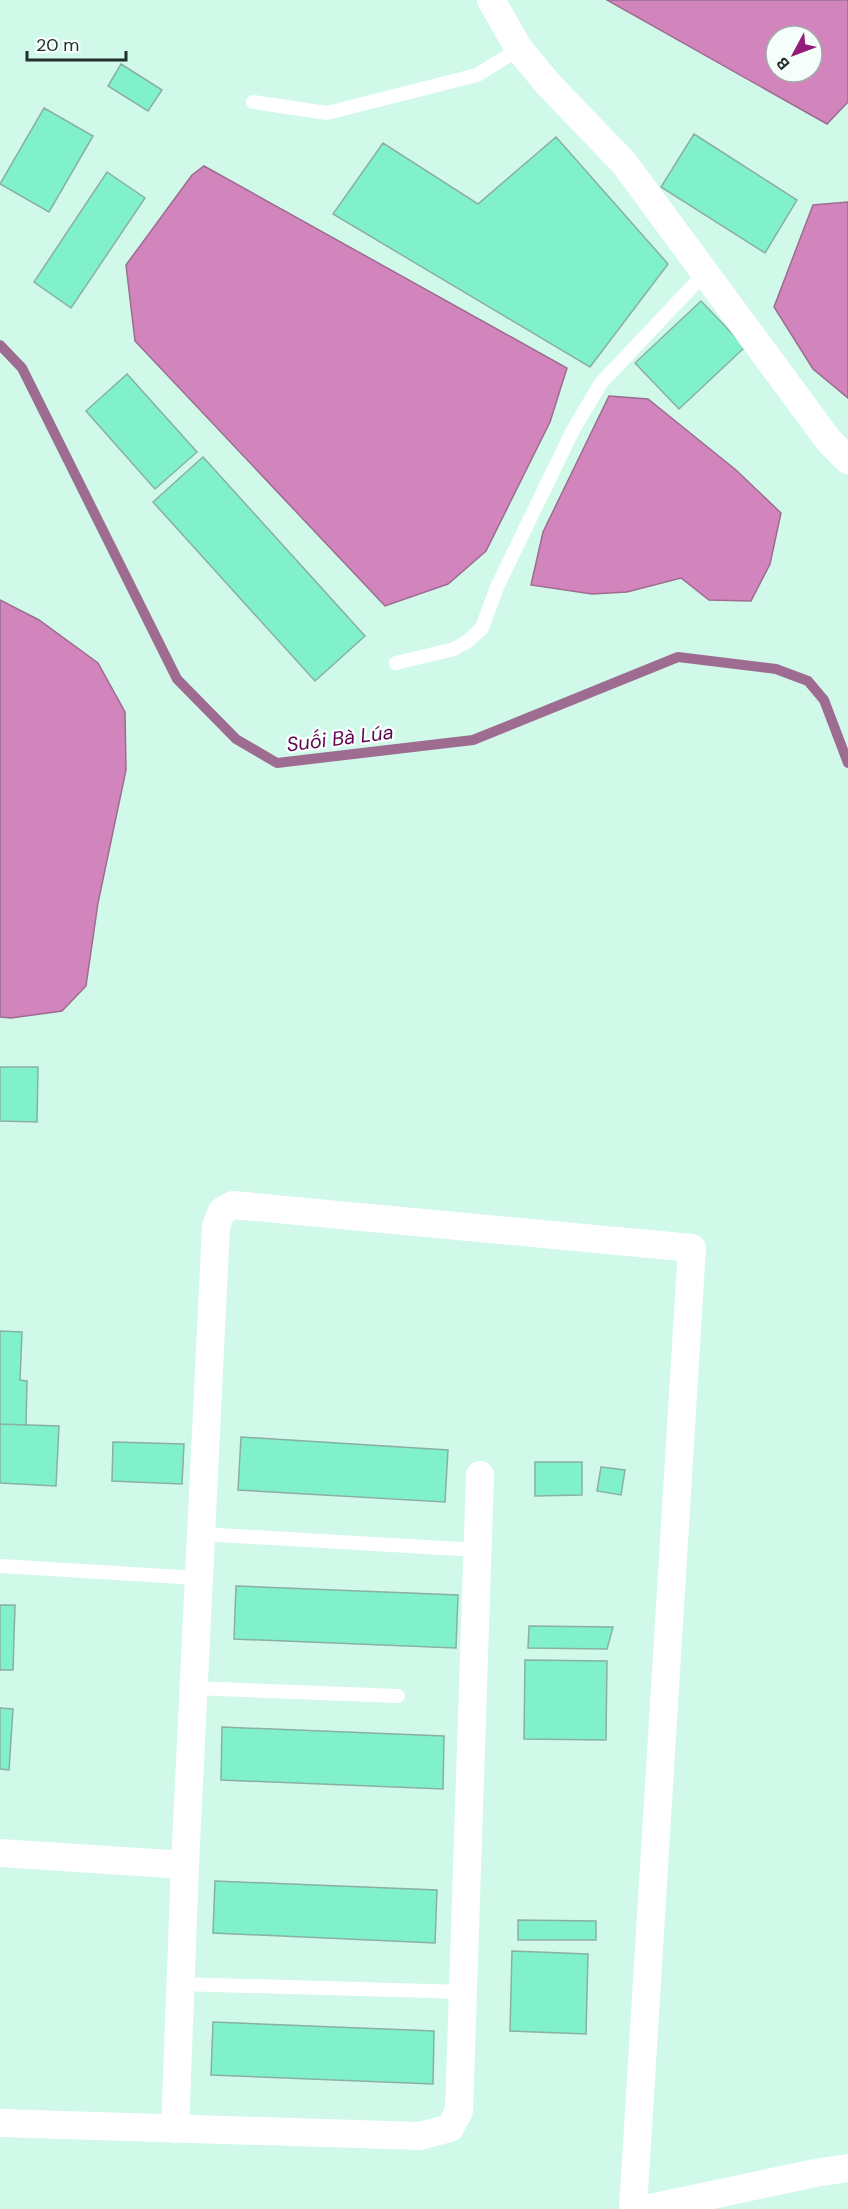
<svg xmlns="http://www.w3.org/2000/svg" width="848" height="2209" font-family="'DM Sans',sans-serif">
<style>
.water{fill:#d285bc;stroke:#9d6c90;stroke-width:1.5;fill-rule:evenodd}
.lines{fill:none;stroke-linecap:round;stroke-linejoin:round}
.stream{stroke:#9d6c90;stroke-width:10}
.building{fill:#81f1cc;stroke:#89b0a1;stroke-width:1.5}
.lane{stroke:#fff;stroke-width:14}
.street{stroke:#fff;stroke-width:28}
.labels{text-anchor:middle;stroke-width:5;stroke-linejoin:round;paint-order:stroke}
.water-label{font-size:20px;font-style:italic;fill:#640352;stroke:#f6fefb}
</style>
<rect width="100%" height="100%" fill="#d0f9e9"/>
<!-- water -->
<path class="water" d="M 607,0 L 848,0 L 848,102 L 827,124 ZM 776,36 L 812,36 L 812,72 L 776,72 Z
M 204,166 L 567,368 L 550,422 L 486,551 L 448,584 L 385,606 L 135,341 L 126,265 L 192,175 Z
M 848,202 L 848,398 L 813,369 L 774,307 L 813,205 Z
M 609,396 L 648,399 L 736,470 L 781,513 L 770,564 L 751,601 L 709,600 L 681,578 L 627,592 L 592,594 L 531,585 L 543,532 Z
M 0,600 L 39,620 L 98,663 L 125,712 L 126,770 L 98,903 L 86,986 L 62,1011 L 11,1018 L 0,1017 Z"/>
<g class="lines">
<!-- stream -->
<path class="stream" d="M 0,345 L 22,368 L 177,679 L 236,739 L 277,763 L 473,740 L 678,657 L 776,669 L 808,681 L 824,700 L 848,763"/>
</g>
<!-- building -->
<path class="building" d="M 121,64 L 162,90 L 148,111 L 108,86 Z
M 44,108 L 93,136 L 49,212 L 0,184 Z
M 694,134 L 797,200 L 765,253 L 661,187 Z
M 556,137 L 668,264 L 590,367 L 333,214 L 383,143 L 478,204 Z
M 107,172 L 145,198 L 71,308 L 34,282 Z
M 701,301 L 745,347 L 679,409 L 635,363 Z
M 127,374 L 197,452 L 155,489 L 86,411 Z
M 203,457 L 365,636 L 315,681 L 153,502 Z
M 0,1067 L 38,1067 L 37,1122 L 0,1121 Z
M 0,1331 L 22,1332 L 20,1380 L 27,1381 L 26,1425 L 0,1424 Z
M 0,1424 L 59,1426 L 56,1486 L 0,1483 Z
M 241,1437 L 448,1450 L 445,1502 L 238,1490 Z
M 113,1442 L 184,1444 L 182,1484 L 112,1481 Z
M 535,1462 L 582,1462 L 582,1495 L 535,1496 Z
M 601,1467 L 625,1470 L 621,1495 L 597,1491 Z
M 236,1586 L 458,1595 L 456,1648 L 234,1639 Z
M 0,1605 L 15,1605 L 13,1670 L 0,1670 Z
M 529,1626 L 613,1627 L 607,1649 L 528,1648 Z
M 525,1660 L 607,1661 L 606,1740 L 524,1739 Z
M 0,1708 L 13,1709 L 9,1770 L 0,1769 Z
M 222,1727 L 444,1736 L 443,1789 L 221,1780 Z
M 215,1881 L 437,1890 L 435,1943 L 213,1933 Z
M 518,1920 L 596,1921 L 596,1940 L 518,1940 Z
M 512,1951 L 588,1954 L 586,2034 L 510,2031 Z
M 213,2022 L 434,2031 L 433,2084 L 211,2075 Z"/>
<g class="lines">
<!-- lane -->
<path class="lane" d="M 253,102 L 327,113 L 477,75 L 519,49
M 396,663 L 454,649 L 468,641 L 482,628 L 497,587 L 573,430 L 601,383 L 706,272
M 200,1534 L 478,1550
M 0,1566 L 198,1578
M 193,1688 L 398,1696
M 180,1984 L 464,1992"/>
<!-- street -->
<path class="street" d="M 491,0 L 519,49 L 549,85 L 624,163 L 829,441 L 848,460
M 0,1853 L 185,1865
M 0,2123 L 420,2136 L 450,2128 L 459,2111 L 480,1475
M 175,2129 L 185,1865 L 216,1226 L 222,1211 L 233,1205 L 692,1248 L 633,2209
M 646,2209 L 815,2173 L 848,2168"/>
</g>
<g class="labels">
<!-- water labels -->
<g class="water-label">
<text transform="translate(340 738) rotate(-7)" y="7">Suối Bà Lúa</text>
</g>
</g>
<!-- north arrow -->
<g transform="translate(794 54) rotate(229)"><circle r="28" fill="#f6fefb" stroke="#a1aca8" stroke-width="1.5"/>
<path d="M0-4.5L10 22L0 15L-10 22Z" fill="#931d7b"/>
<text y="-9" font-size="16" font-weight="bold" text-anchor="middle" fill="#21302b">B</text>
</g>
<!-- scale -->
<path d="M27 51v9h99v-9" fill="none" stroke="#21302b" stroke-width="3"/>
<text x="36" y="51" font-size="18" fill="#21302b" stroke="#f6fefb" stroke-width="4.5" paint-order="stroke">20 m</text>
</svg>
